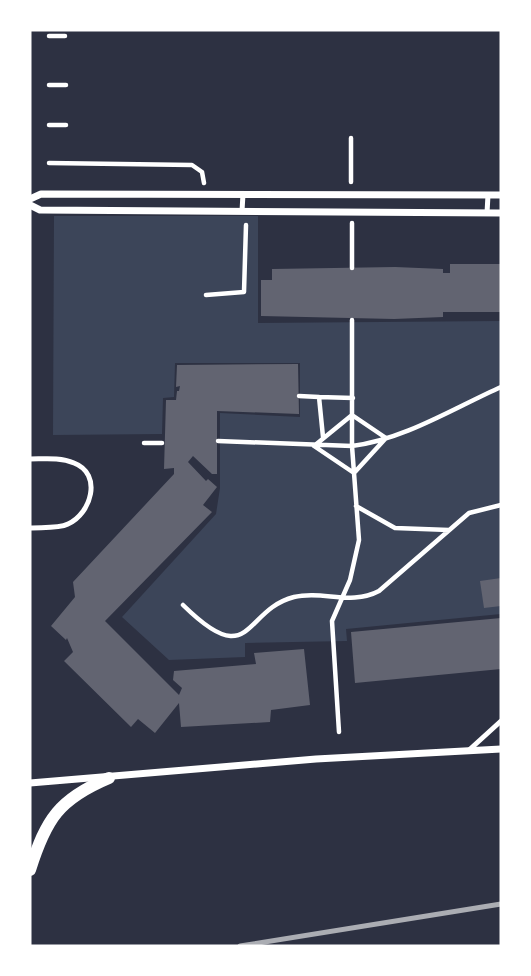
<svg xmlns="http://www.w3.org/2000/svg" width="531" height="976" font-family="Rubik,sans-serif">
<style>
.green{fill:#3c4559}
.building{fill:#626471}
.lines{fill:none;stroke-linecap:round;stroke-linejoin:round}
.path{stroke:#fff;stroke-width:4.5}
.service{stroke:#fff;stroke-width:5}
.minor{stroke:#fff;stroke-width:7}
.tertiary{stroke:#fff;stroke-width:12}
.rail{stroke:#abadb3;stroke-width:5}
</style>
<rect width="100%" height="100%" fill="#2d3142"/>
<!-- green -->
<path class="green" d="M 54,216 L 258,216 L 258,323 L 501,321 L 501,614 L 346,629 L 347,641 L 245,643 L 245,657 L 169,660 L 122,617 L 216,514 L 220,488 L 220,413 L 300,417 L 300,363 L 175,363 L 174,397 L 163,398 L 162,434 L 53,435 Z"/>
<!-- building -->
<path class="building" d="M 450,264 L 501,264 L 501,312 L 443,312 L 443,317 L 394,319 L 261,316 L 261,280 L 272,280 L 272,269 L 395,267 L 443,269 L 443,273 L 450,273 Z
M 298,364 L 299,414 L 217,411 L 217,474 L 212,474 L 193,456 L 188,462 L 206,481 L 208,479 L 217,487 L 203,505 L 212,512 L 105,621 L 179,695 L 182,688 L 173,680 L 174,671 L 256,664 L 254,653 L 304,649 L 310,705 L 271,710 L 270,722 L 181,727 L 179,703 L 155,733 L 138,719 L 131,727 L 64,661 L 73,652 L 67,638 L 66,640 L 51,626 L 75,597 L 73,582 L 174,474 L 174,468 L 164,469 L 166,400 L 176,400 L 177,391 L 179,391 L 180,386 L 176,387 L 177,365 Z
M 501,578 L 501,606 L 484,608 L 480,581 Z
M 501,618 L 501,669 L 355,683 L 351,632 Z"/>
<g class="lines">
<!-- path -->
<path class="path" d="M 49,36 L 65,36
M 49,85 L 66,85
M 49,125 L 66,125
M 351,138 L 351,182
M 49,163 L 192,165 L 202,172 L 204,183
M 352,223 L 352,268
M 206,295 L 244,292 L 246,225
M 299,396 L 319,397
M 352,415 L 386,438 L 354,473 L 314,446 Z
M 323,437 L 319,397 L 353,398
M 218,441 L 352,446 L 352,320
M 144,443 L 162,443
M 356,506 L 395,528 L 449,530
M 183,605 C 252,673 243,610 294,597 C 323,590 351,606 379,591 L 469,513 L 501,505
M 339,732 L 332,621 L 350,580 L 359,540 L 352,446 C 403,440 454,408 501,387"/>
<!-- service -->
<path class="service" d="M 242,211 L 243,194
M 487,213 L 488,195
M 30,459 C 44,459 60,457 74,463 C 103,474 91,514 68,524 C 58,529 41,527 30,528
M 468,751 L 501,721"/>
<!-- minor -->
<path class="minor" d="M 30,199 L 41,194 L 501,195
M 30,205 L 40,210 L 501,213
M 30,783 L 316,759 L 501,749"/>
<!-- tertiary -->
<path class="tertiary" d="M 30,870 C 46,819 59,799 109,778"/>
<!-- rail -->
<path class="rail" d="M 240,946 L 501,904"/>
</g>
<!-- border -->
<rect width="531" height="976" fill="none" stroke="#ffffff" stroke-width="63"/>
</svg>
